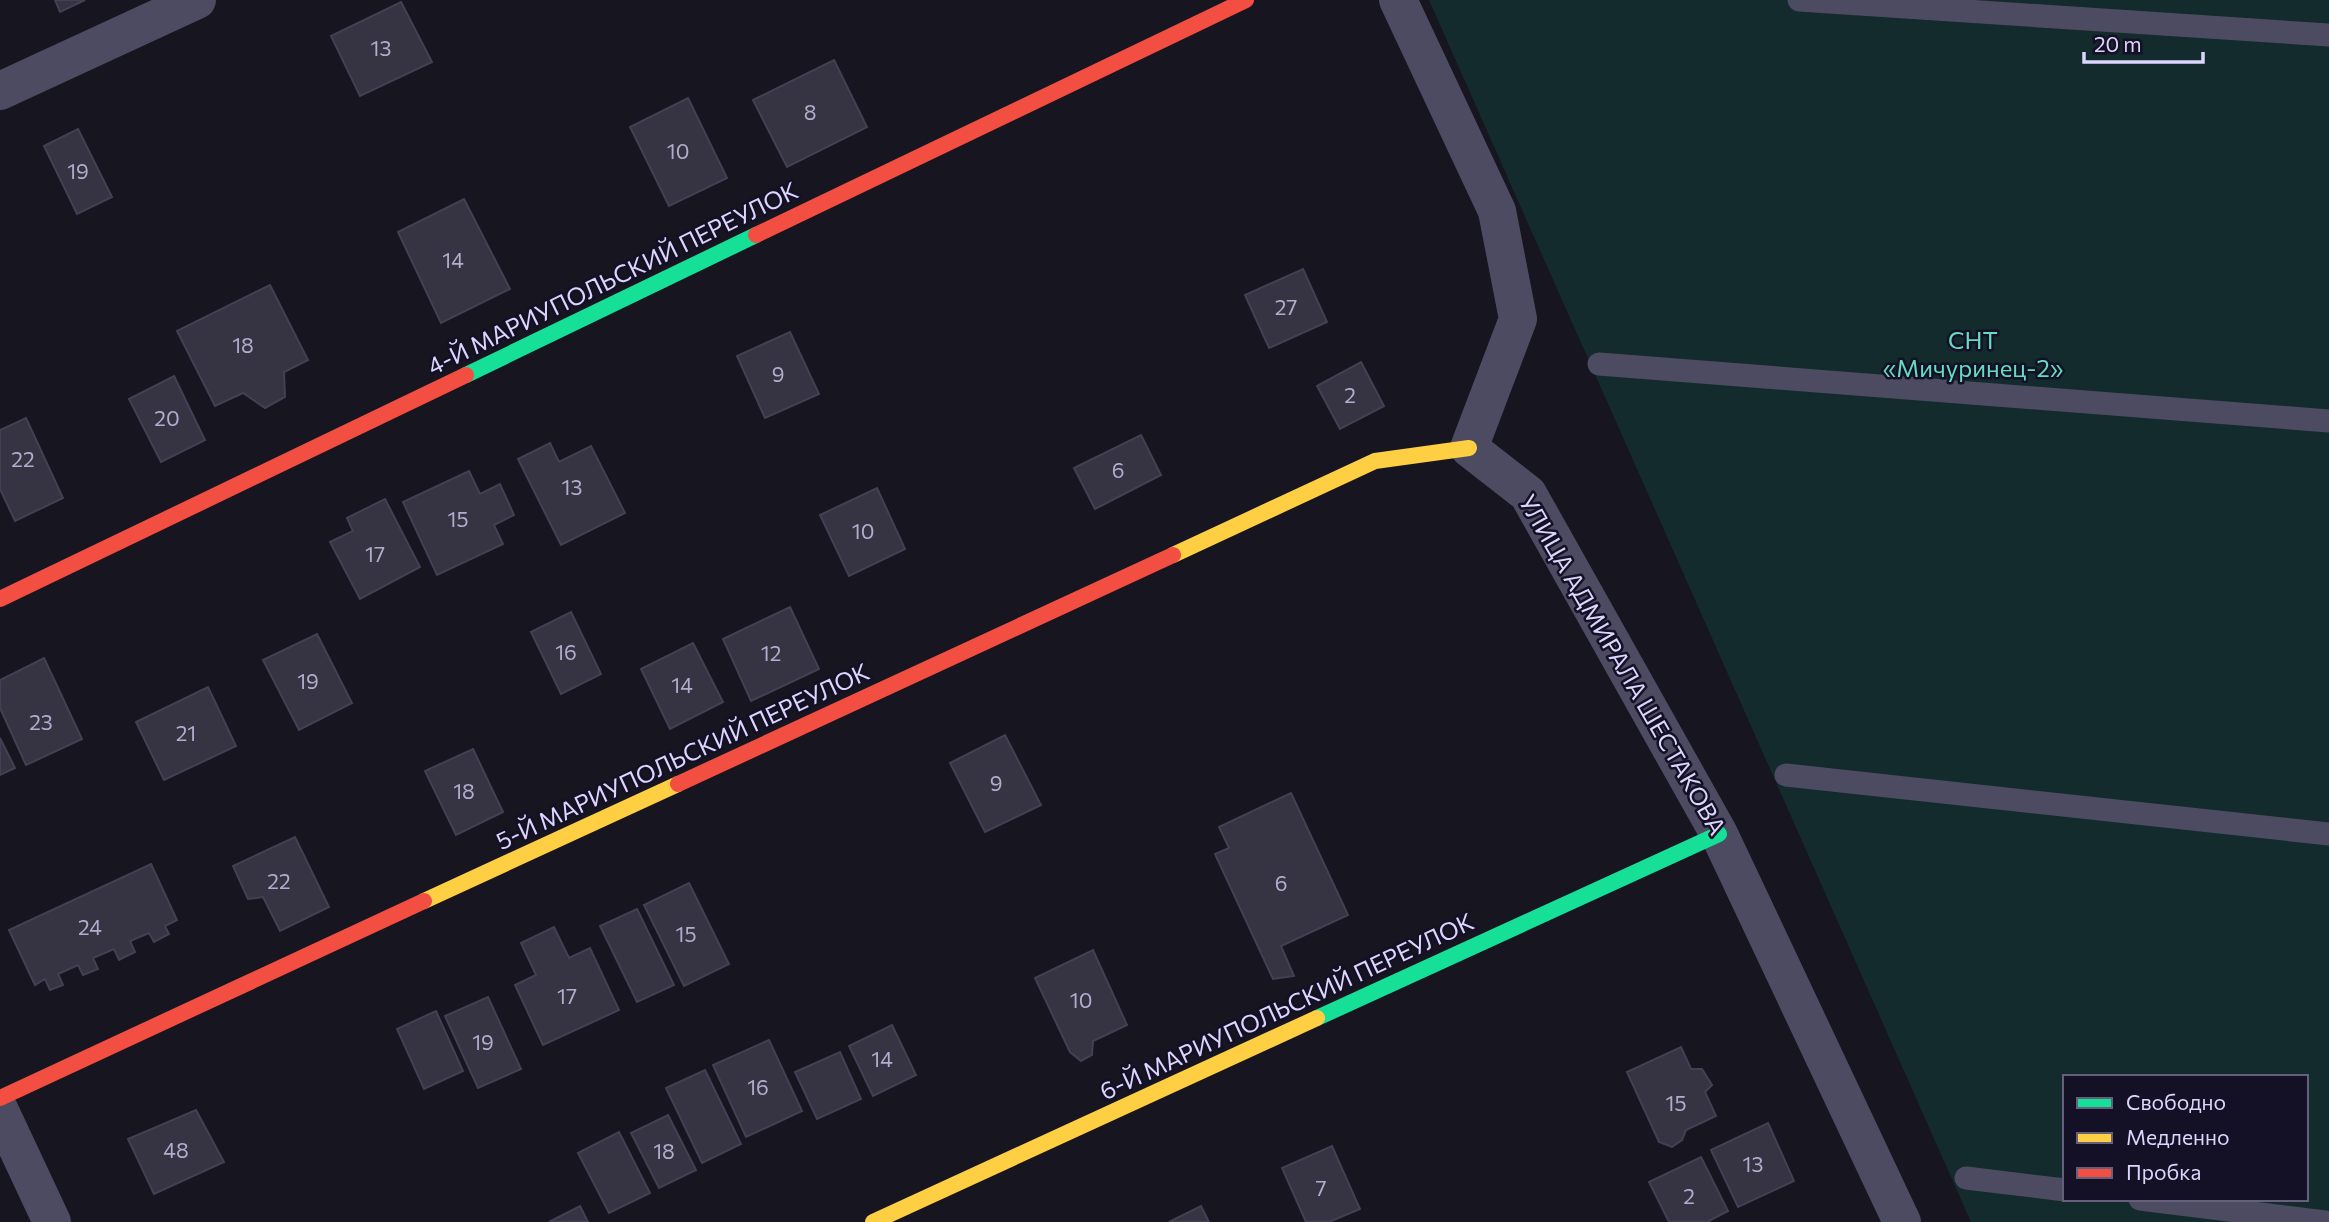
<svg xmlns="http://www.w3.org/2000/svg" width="2329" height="1222" font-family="Commissioner,sans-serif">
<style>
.green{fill:#142b2d;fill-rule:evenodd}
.building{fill:#363343;stroke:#444054;stroke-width:2}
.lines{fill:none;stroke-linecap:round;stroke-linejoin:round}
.lane{stroke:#4d4b61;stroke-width:23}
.street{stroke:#4d4b61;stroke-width:38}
.fast{stroke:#16e098;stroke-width:16}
.slow{stroke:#ffcf43;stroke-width:16}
.jam{stroke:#f24e42;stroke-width:16}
.labels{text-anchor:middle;stroke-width:5;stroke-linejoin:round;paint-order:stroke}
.number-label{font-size:21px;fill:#b2adce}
.street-label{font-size:24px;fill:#dcd6fd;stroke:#141025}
.park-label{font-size:24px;fill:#64dcc2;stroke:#141025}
</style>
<rect width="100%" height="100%" fill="#171520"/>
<!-- green -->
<path class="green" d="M 1429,0 L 2329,0 L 2329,1222 L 1971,1222 ZM 2065,1077 L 2306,1077 L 2306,1199 L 2065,1199 Z"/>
<!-- building -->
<path class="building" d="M 55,0 L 85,0 L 60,12 Z
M 401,2 L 432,62 L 360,96 L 331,36 Z
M 834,60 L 867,127 L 787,167 L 753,100 Z
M 688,98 L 727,178 L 669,206 L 630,127 Z
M 78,129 L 112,197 L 77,214 L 44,146 Z
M 464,199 L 510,289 L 441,323 L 398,232 Z
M 1303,269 L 1327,322 L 1269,348 L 1245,295 Z
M 270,285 L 308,360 L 284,372 L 285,397 L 265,408 L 243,393 L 215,406 L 177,331 Z
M 790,332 L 819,394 L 765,418 L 737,356 Z
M 1361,362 L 1384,406 L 1340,429 L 1317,386 Z
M 174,376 L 205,440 L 161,462 L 129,399 Z
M 26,418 L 63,498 L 15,521 L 0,489 L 0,430 Z
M 1141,435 L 1161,475 L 1095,509 L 1074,468 Z
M 550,443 L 559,462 L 591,446 L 625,513 L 561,545 L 518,459 Z
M 469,471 L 480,494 L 500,484 L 514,515 L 494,525 L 503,544 L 437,575 L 403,502 Z
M 877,488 L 905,549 L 849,576 L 820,515 Z
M 385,499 L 420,567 L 360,599 L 330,542 L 353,531 L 347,518 Z
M 790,607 L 819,669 L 751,701 L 723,639 Z
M 571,612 L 601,674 L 561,694 L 531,632 Z
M 317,634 L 352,703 L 299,730 L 263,660 Z
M 693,643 L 723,702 L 670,729 L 641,669 Z
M 44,658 L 82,739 L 26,765 L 0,708 L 0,680 Z
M 208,687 L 236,746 L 164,780 L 136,722 Z
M 1005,735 L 1041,805 L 985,832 L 950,763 Z
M 0,738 L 15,768 L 0,775 Z
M 473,749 L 503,812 L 456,835 L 425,771 Z
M 1291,793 L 1348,915 L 1281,946 L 1294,976 L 1273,979 L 1215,854 L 1229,848 L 1219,827 Z
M 295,837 L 329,907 L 280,931 L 263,897 L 248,899 L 233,866 Z
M 151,864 L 177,920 L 165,926 L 169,934 L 154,942 L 149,933 L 130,941 L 135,952 L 119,960 L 114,949 L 93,958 L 98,969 L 83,975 L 78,965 L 58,974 L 63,985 L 50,990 L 45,979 L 35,985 L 9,930 Z
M 689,883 L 729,964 L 684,986 L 644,905 Z
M 637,909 L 674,985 L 637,1002 L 600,926 Z
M 554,927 L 569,958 L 590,948 L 619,1010 L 543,1045 L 515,985 L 536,975 L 521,943 Z
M 1093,950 L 1127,1025 L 1093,1041 L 1092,1055 L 1081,1061 L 1070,1052 L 1035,978 Z
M 488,997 L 521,1069 L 478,1088 L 445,1016 Z
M 436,1011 L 463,1071 L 424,1089 L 397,1029 Z
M 892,1025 L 916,1075 L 873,1096 L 849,1046 Z
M 769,1040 L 802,1111 L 746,1137 L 713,1065 Z
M 1681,1047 L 1691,1069 L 1702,1069 L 1712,1085 L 1705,1092 L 1716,1116 L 1686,1130 L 1682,1140 L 1672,1147 L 1659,1142 L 1627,1072 Z
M 840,1052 L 861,1099 L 817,1119 L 795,1072 Z
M 705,1070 L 741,1144 L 702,1163 L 666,1088 Z
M 196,1110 L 224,1162 L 154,1194 L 128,1139 Z
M 668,1115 L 696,1170 L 659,1188 L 631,1133 Z
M 1768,1123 L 1794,1181 L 1738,1207 L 1711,1150 Z
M 619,1132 L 650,1193 L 609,1213 L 578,1153 Z
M 1332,1146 L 1360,1209 L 1329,1222 L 1306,1222 L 1282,1168 Z
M 1701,1157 L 1728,1211 L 1707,1222 L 1669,1222 L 1649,1182 Z
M 580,1206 L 588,1222 L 549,1222 Z
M 1201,1206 L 1209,1222 L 1169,1222 Z"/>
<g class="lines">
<!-- lane -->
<path class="lane" d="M 1799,0 L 2329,35
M 1599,364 L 2329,421
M 1786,775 L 2329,834
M 1966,1178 L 2065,1190
M 2140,1199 L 2325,1222"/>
<!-- street -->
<path class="street" d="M 1398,0 L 1497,211 L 1518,319 L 1469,448 L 1528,494 L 1719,834 L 1902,1222
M 0,91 L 197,0
M 0,1111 L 52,1222"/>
<!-- fast -->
<path class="fast" d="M 466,375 L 756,235
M 1317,1018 L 1719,834"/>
<!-- slow -->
<path class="slow" d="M 1173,555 L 1375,461 L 1469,448
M 424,901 L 678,784
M 873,1222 L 1317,1018"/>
<!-- jam -->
<path class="jam" d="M 756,235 L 1246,0
M 0,599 L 466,375
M 678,784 L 1173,555
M 0,1098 L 424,901"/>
</g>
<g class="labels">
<!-- number labels -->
<g class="number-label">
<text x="381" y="56">13</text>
<text x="810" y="120">8</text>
<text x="678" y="159">10</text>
<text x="78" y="179">19</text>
<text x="453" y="268">14</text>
<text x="1286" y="315">27</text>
<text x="243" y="353">18</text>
<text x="778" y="382">9</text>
<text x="1350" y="403">2</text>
<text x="167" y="426">20</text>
<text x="23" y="467">22</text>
<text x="1118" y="478">6</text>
<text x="572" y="495">13</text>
<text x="458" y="527">15</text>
<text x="863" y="539">10</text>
<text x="375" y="562">17</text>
<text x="566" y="660">16</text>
<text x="771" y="661">12</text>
<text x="308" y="689">19</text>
<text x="682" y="693">14</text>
<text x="41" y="730">23</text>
<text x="186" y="741">21</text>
<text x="996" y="791">9</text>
<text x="464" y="799">18</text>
<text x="279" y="889">22</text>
<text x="1281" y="891">6</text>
<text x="90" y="935">24</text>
<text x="686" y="942">15</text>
<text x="567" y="1004">17</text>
<text x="1081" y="1008">10</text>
<text x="483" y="1050">19</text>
<text x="882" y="1067">14</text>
<text x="758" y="1095">16</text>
<text x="1676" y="1111">15</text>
<text x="176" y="1158">48</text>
<text x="664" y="1159">18</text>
<text x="1753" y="1172">13</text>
<text x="1321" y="1196">7</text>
<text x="1689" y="1204">2</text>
</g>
<!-- street labels -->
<g class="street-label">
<text transform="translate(613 279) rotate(-26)" y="8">4-Й МАРИУПОЛЬСКИЙ ПЕРЕУЛОК</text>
<text transform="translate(1622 665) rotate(60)" y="8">УЛИЦА АДМИРАЛА ШЕСТАКОВА</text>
<text transform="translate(683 757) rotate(-25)" y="8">5-Й МАРИУПОЛЬСКИЙ ПЕРЕУЛОК</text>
<text transform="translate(1287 1007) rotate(-25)" y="8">6-Й МАРИУПОЛЬСКИЙ ПЕРЕУЛОК</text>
</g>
<!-- park labels -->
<g class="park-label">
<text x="1973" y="349">СНТ<tspan x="1973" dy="28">«Мичуринец-2»</tspan></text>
</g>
</g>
<!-- legend -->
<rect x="2063" y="1075" width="245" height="126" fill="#141025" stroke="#645f7b" stroke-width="2"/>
<rect x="2077" y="1098" width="35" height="10" fill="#16e098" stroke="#645f7b" stroke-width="2"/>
<text x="2126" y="1110" font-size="21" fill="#dcd6fd">Свободно</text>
<rect x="2077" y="1133" width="35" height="10" fill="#ffcf43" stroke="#645f7b" stroke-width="2"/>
<text x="2126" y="1145" font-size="21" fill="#dcd6fd">Медленно</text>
<rect x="2077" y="1168" width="35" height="10" fill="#f24e42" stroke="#645f7b" stroke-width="2"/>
<text x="2126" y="1180" font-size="21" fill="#dcd6fd">Пробка</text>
<!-- scale -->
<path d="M2084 52v10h119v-10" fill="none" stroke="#dcd6fd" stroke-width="3.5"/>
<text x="2094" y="52" font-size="21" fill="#dcd6fd" stroke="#141025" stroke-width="5" paint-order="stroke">20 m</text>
</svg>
